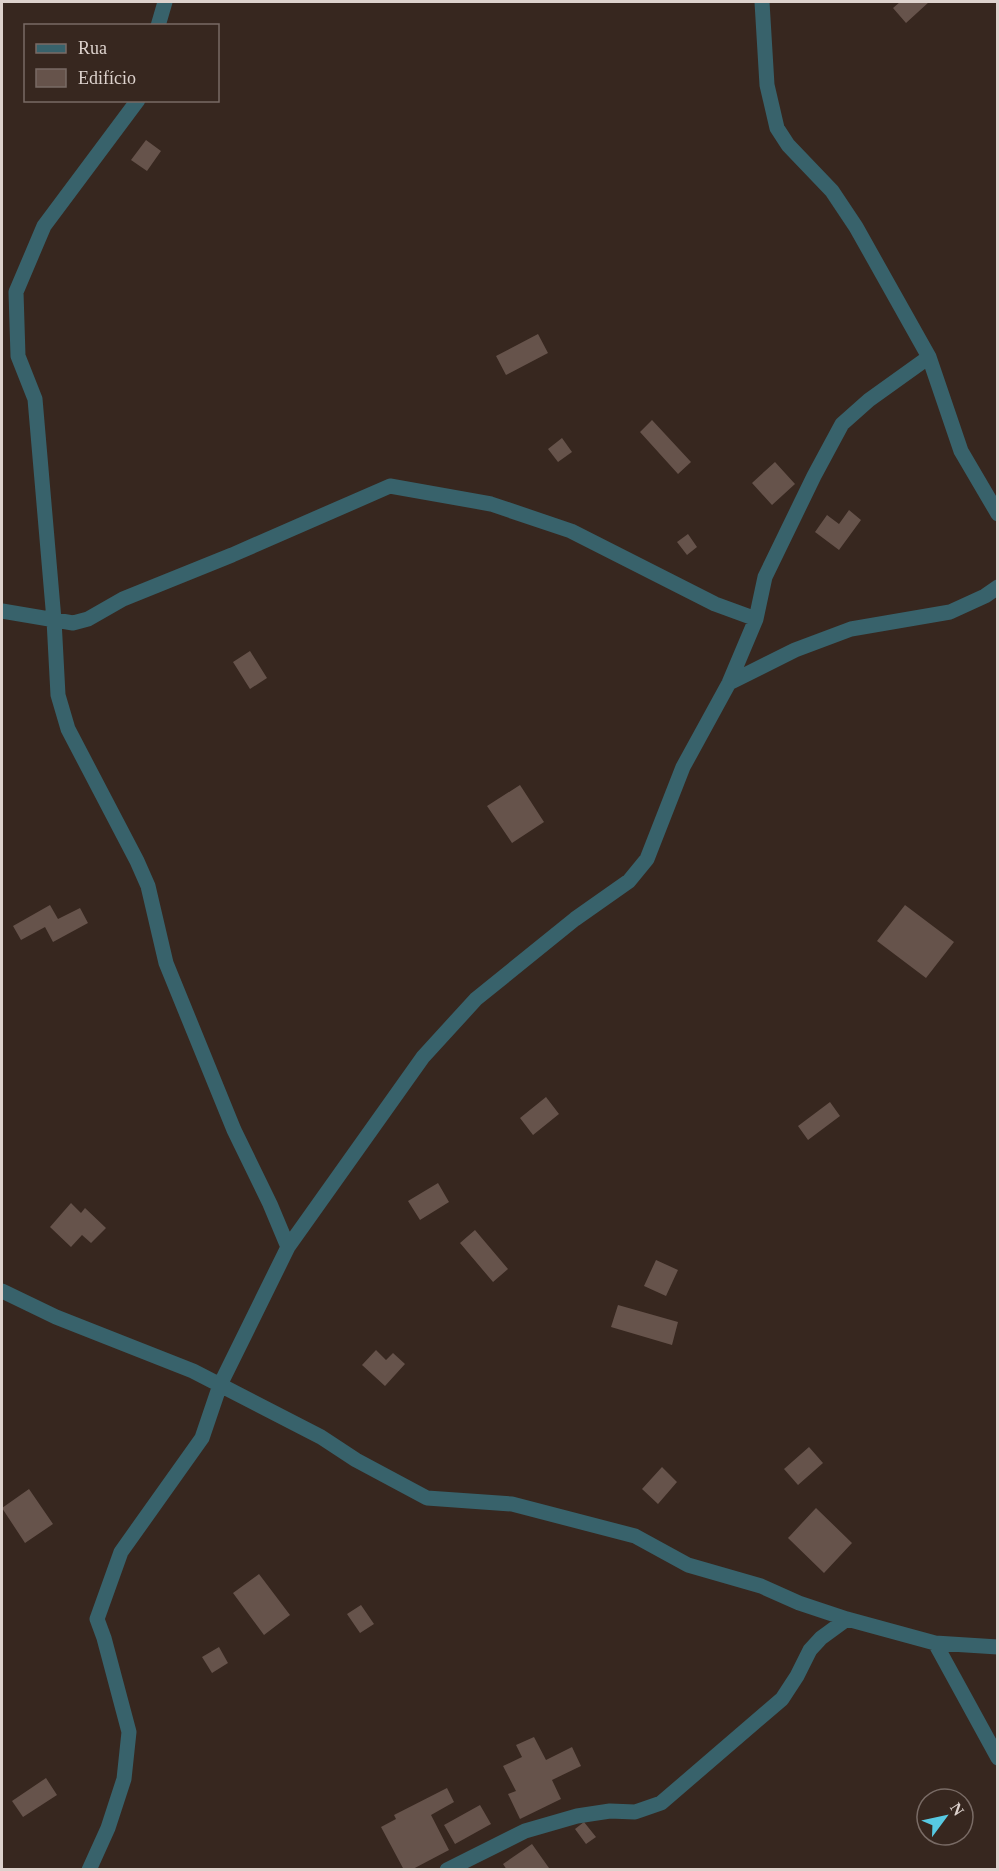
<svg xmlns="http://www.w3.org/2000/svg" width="999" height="1871" font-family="'Times New Roman',serif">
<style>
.building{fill:#66534b}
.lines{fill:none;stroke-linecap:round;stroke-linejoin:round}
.minor{stroke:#38626b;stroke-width:15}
</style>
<rect width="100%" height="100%" fill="#37271f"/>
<!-- building -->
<path class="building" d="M 900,2 L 929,2 L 906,23 L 893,8 Z
M 146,140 L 161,151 L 147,171 L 131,160 Z
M 538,334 L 548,353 L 506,375 L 496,356 Z
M 652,420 L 691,462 L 678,474 L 640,432 Z
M 562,438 L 572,452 L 558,462 L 548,449 Z
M 775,462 L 795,484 L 772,505 L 752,483 Z
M 849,510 L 861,520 L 839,550 L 815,532 L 827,515 L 839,524 Z
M 688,534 L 697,547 L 687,555 L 677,542 Z
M 250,651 L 267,678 L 250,689 L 233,662 Z
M 520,785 L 544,822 L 512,843 L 487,806 Z
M 50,905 L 58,919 L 80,908 L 88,923 L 53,942 L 45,927 L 21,940 L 13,926 Z
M 905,905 L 954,942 L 926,978 L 877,941 Z
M 546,1097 L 559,1114 L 533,1135 L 520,1118 Z
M 830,1102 L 840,1116 L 808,1140 L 798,1126 Z
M 438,1183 L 449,1202 L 420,1220 L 408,1201 Z
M 71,1203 L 81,1213 L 85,1208 L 106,1228 L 91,1243 L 82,1235 L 71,1247 L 50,1227 Z
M 475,1230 L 508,1269 L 493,1282 L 460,1243 Z
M 656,1260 L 678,1270 L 666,1296 L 644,1286 Z
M 618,1305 L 678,1322 L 672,1345 L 611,1327 Z
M 376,1350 L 386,1360 L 393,1353 L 405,1364 L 385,1386 L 362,1365 Z
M 809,1447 L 823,1463 L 798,1485 L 784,1469 Z
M 662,1467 L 677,1482 L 658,1504 L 642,1489 Z
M 29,1489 L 53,1524 L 25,1543 L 2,1508 Z
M 816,1508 L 852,1543 L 824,1573 L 788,1538 Z
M 259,1574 L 290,1615 L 264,1635 L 233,1593 Z
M 361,1605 L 374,1624 L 360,1633 L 347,1614 Z
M 219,1647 L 228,1663 L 212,1673 L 202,1657 Z
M 534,1737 L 546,1760 L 572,1747 L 581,1766 L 552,1780 L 561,1799 L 520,1819 L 508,1794 L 516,1791 L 503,1766 L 522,1757 L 516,1745 Z
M 46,1778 L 57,1795 L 23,1817 L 12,1801 Z
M 447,1788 L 454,1802 L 431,1815 L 449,1850 L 411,1870 L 404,1870 L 381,1827 L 396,1819 L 394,1815 Z
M 480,1805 L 491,1824 L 455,1844 L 444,1825 Z
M 584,1822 L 596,1837 L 586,1844 L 575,1829 Z
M 532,1844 L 549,1868 L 546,1870 L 507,1870 L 503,1864 Z"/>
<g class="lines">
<!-- minor -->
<path class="minor" d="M 762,2 L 767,85 L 777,128 L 788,145 L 832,191 L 856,227 L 929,357 L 961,451 L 998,514
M 158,26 L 165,2
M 2,611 L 73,623 L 88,619 L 123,599 L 232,555 L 390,486 L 491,504 L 571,531 L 715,604 L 756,619
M 729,683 L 795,650 L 851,629 L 950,612 L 985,596 L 998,587
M 288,1247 L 423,1057 L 476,999 L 575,919 L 629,881 L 647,859 L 683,767 L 729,683 L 756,619 L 765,577 L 814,476 L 842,424 L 869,400 L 929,357
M 2,1291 L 56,1317 L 193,1371 L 321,1437 L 356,1460 L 427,1498 L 512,1504 L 635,1536 L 688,1565 L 761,1586 L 799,1603 L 847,1619 L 935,1643 L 998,1647
M 935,1643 L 998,1758
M 89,1870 L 108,1828 L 124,1779 L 129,1732 L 104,1638 L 97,1619 L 121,1552 L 202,1438 L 220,1385 L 288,1247 L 270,1204 L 234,1130 L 166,963 L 148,886 L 137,861 L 68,729 L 58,695 L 54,620 L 35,399 L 18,356 L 16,292 L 44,226 L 138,100
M 447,1870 L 525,1831 L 577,1816 L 610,1811 L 635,1812 L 661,1803 L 782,1699 L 797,1676 L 810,1650 L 821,1638 L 847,1619"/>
</g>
<!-- border -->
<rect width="999" height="1871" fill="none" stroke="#ddd2cd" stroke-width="6"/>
<!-- legend -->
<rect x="24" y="24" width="195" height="78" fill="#37271f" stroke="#796b65" stroke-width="1.5"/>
<rect x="36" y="44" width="30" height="9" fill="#38626b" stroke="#796b65" stroke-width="1.5"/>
<text x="78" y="54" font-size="18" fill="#ddd2cd">Rua</text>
<rect x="36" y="69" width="30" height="18" fill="#66534b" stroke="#796b65" stroke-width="1.5"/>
<text x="78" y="84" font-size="18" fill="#ddd2cd">Edifício</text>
<!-- north arrow -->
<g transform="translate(945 1817) rotate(57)"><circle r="28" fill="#37271f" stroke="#796b65" stroke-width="1.5"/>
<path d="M0-4.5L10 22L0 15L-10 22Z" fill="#57c9e2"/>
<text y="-9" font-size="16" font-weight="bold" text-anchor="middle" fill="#ddd2cd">N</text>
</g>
</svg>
